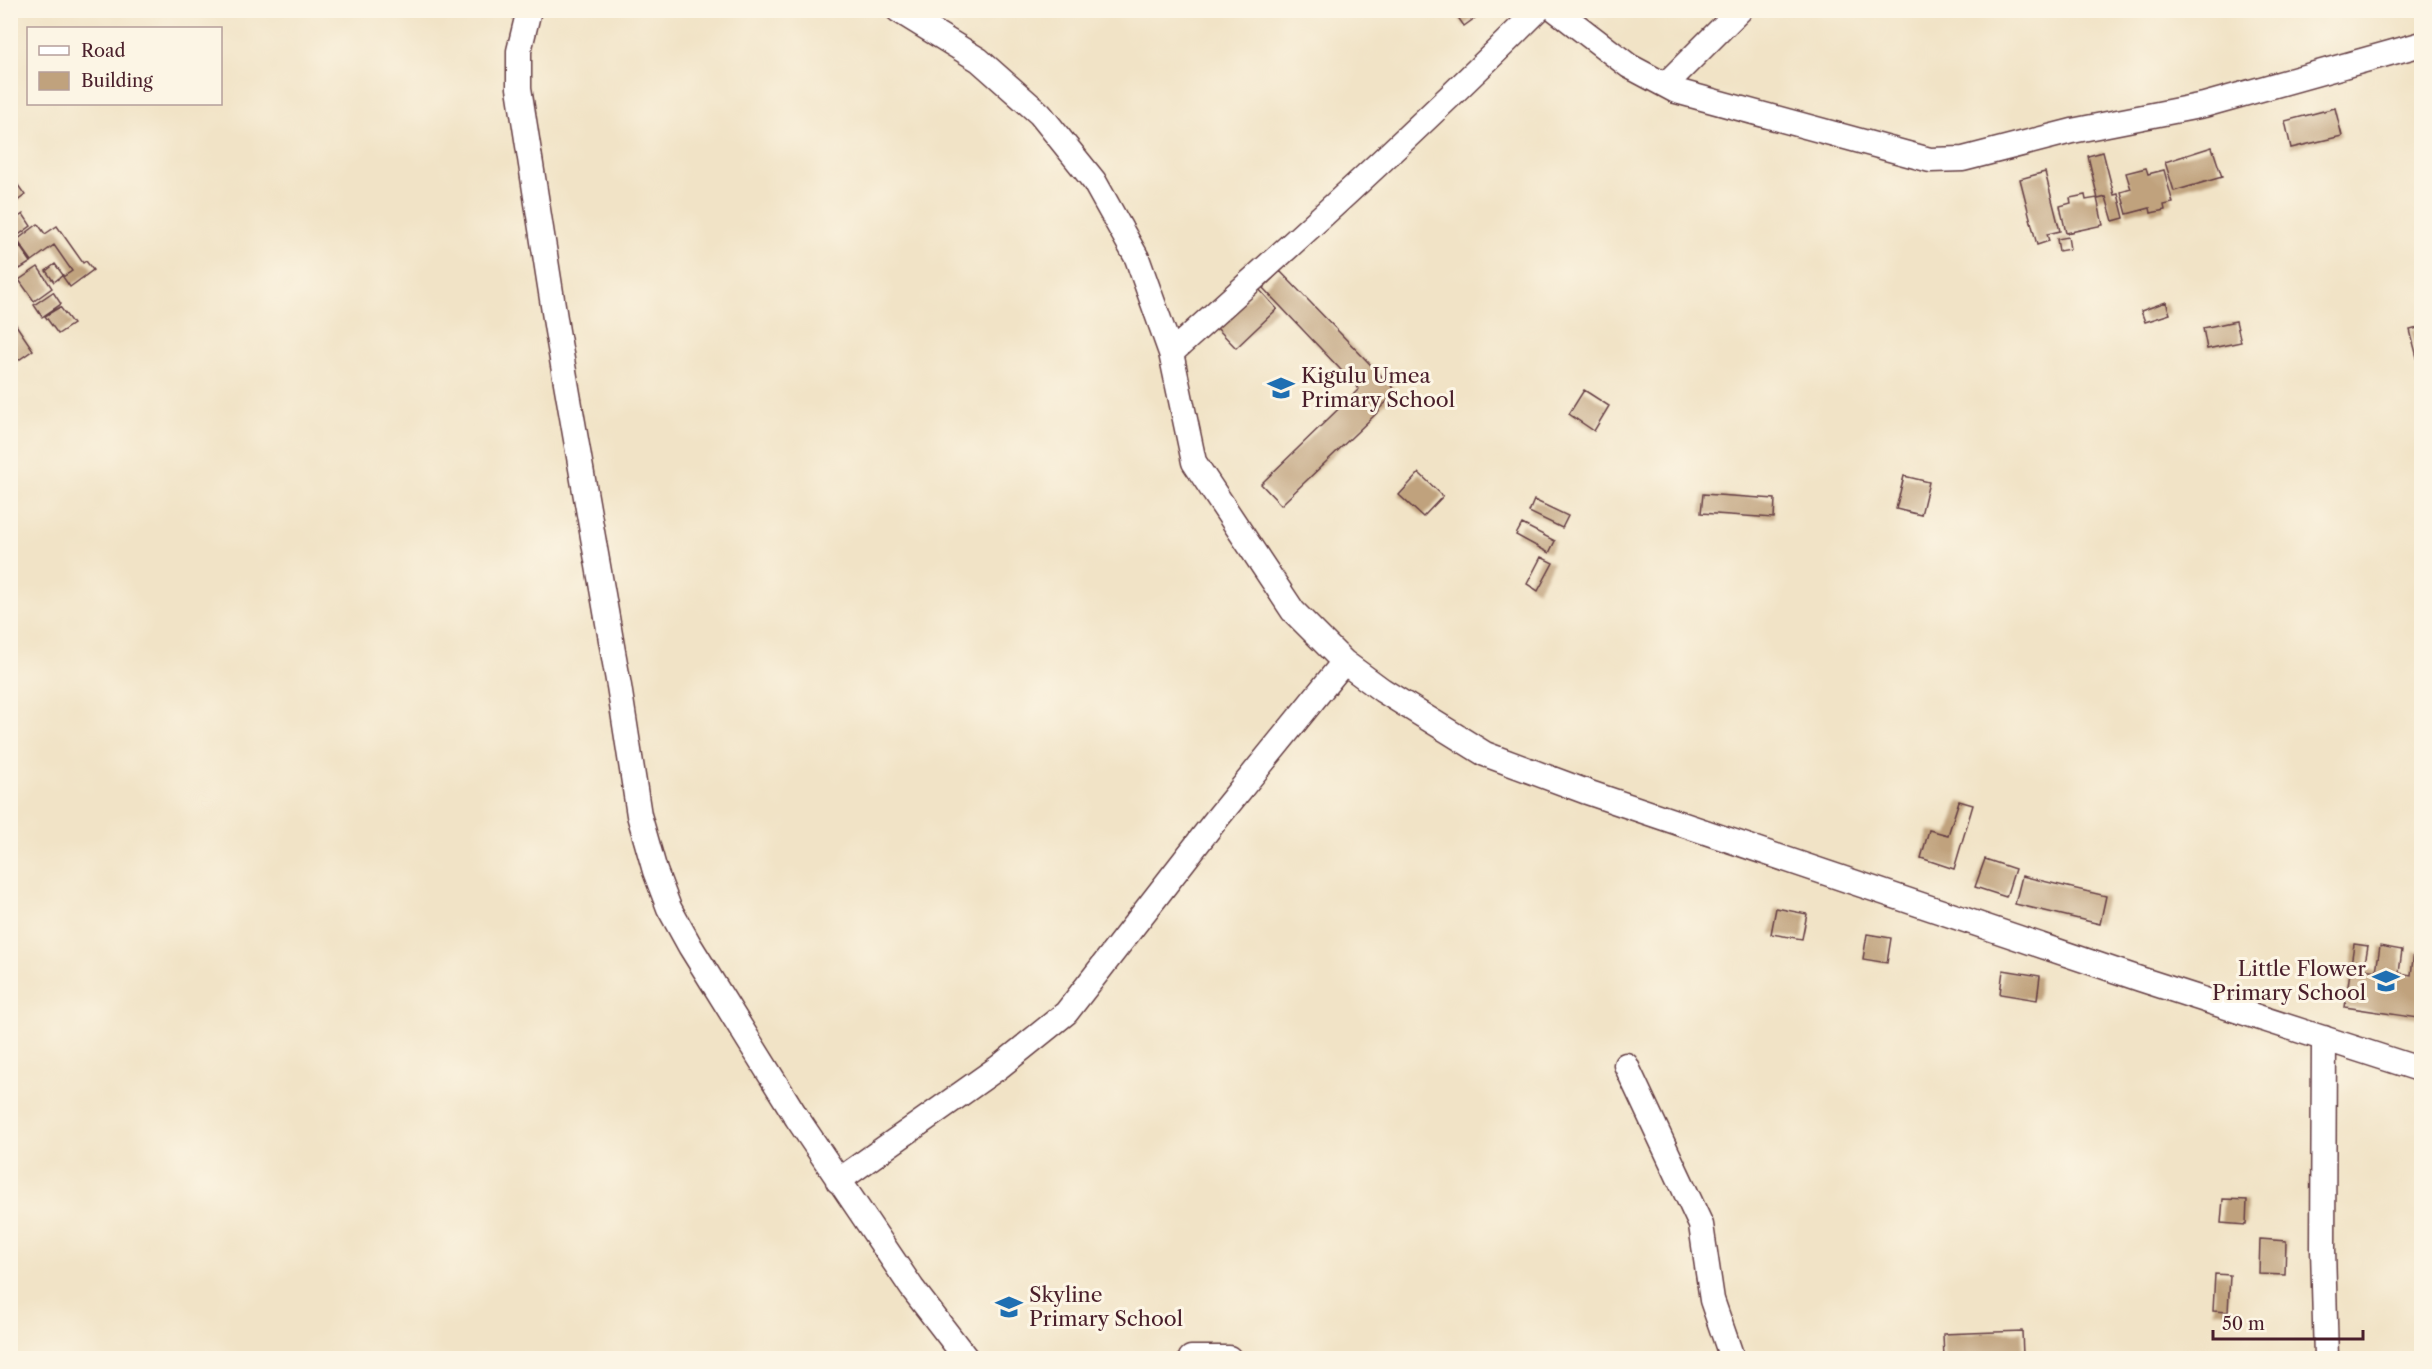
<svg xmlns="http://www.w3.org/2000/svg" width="2432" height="1369" font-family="'Libre Caslon Text',serif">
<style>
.building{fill:#c0a27d}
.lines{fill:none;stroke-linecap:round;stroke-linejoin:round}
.street-casing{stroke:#633c42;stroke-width:27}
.street{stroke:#fff;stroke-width:24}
.labels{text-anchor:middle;stroke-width:6;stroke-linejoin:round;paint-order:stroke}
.poi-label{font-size:21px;fill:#4a1f2b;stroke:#fcf5e5;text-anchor:start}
</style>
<rect width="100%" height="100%" fill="#fcf5e5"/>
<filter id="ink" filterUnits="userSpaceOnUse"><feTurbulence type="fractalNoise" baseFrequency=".0167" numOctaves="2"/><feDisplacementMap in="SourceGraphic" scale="12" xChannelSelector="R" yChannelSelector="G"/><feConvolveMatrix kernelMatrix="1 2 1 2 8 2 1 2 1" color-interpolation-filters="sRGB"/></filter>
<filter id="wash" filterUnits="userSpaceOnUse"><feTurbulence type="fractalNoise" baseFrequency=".008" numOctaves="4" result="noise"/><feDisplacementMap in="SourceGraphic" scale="24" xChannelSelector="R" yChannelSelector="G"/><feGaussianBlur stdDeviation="1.35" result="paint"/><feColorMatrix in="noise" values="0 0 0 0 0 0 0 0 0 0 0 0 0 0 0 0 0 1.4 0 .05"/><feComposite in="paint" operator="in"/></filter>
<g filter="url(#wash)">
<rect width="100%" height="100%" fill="#f1e3c6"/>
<g id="blocks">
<!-- building -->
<path class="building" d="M 1453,10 L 1486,10 L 1464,26 Z
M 2335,108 L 2342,136 L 2291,148 L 2285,121 Z
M 2212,147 L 2222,177 L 2174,191 L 2165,162 Z
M 2103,152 L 2114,195 L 2118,194 L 2124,218 L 2113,221 L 2106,197 L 2098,199 L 2088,156 Z
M 2146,168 L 2148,174 L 2164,170 L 2173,203 L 2164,205 L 2165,210 L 2151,213 L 2150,208 L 2127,214 L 2121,192 L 2131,189 L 2126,173 Z
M 2045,172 L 2060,231 L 2047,234 L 2049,241 L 2037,245 L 2020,179 Z
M 10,174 L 25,195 L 16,202 L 10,194 Z
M 2085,195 L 2086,200 L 2097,198 L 2103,225 L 2066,233 L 2060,206 L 2071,203 L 2070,198 Z
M 23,214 L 31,226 L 10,241 L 10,223 Z
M 38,224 L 45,234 L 57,226 L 83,263 L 86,261 L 93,270 L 70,287 L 63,277 L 72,271 L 54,245 L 32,261 L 17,240 Z
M 2068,237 L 2070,249 L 2059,251 L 2057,239 Z
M 18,244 L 31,262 L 20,269 L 10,255 L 10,249 Z
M 55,264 L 63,275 L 54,282 L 46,271 Z
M 38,267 L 52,288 L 34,301 L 19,280 Z
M 1280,271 L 1397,392 L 1379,409 L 1365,396 L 1379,411 L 1281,505 L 1261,484 L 1359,389 L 1263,288 Z
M 1258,288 L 1277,309 L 1236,348 L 1217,328 Z
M 53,292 L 61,304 L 42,317 L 34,305 Z
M 2166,302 L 2170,314 L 2145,322 L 2141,311 Z
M 60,307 L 73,324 L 58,334 L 45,316 Z
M 2236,321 L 2241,342 L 2207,349 L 2203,328 Z
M 16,325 L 33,350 L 10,366 L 10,328 Z
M 2422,327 L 2422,373 L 2421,373 L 2410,330 Z
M 1584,390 L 1609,406 L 1594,431 L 1569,414 Z
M 1419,473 L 1443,496 L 1423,517 L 1399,495 Z
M 1904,476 L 1929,482 L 1921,515 L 1896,509 Z
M 1703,494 L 1775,499 L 1774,518 L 1701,513 Z
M 1534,500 L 1568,516 L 1562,528 L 1529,512 Z
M 1522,524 L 1555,541 L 1549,553 L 1516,535 Z
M 1541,557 L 1553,563 L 1538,591 L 1527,584 Z
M 1959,801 L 1973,805 L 1954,869 L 1921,858 L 1929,830 L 1948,835 Z
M 1985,859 L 2015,869 L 2006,897 L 1975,887 Z
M 2022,876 L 2106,896 L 2100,924 L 2015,904 Z
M 1776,908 L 1807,914 L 1802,939 L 1771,934 Z
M 1867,934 L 1891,938 L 1887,963 L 1863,959 Z
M 2354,944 L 2368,946 L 2364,969 L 2376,971 L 2380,946 L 2402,950 L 2399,973 L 2411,975 L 2414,951 L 2422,952 L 2422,992 L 2418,1018 L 2345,1007 Z
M 2003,970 L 2040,976 L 2037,1000 L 2000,994 Z
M 2223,1199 L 2247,1200 L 2246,1225 L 2221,1223 Z
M 2260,1239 L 2286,1241 L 2285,1275 L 2259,1274 Z
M 2215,1274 L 2230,1275 L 2228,1312 L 2213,1311 Z
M 2022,1331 L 2023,1355 L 1944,1358 L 1943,1334 Z"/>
</g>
</g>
<g filter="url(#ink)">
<use href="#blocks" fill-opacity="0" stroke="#633c42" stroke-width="1.5"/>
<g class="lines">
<defs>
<path id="street" d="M 529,10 L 519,51 L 519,88 L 557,331 L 619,686 L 639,815 L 655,871 L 669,908 L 690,946 L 797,1118 L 912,1288 L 966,1358
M 898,10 L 979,60 L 1040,114 L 1094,181 L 1137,258 L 1171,353 L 1194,462 L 1293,611 L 1344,662 L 1382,690 L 1485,754 L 1587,792 L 2140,979 L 2422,1070
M 1556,10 L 1629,66 L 1676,91 L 1930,160 L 1963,159 L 2072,131 L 2204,105 L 2422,44
M 1665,85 L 1740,10
M 1171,353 C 1296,241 1419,129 1538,10
M 2324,1038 L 2323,1249 L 2326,1358
M 1626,1065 L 1701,1225 L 1712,1300 L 1732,1358
M 838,1181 L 999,1067 L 1066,1013 L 1215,821 L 1344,662
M 1191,1358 L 1229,1358"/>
</defs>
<!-- street casing -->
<use href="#street" class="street-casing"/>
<!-- street -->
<use href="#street" class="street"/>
</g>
</g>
<!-- icons -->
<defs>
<symbol id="school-bare" viewBox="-9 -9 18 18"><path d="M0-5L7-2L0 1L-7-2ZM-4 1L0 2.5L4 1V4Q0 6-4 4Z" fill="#1f6fb2" stroke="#fcf5e5" stroke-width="2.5" paint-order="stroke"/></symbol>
</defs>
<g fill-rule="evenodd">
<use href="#school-bare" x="1262" y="369" width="38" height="38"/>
<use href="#school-bare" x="2367" y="962" width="38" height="38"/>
<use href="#school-bare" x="990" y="1288" width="38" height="38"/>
</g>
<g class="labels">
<!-- poi labels -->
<g class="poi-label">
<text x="1301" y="383">Kigulu Umea<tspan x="1301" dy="24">Primary School</tspan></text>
<text x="2366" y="976" text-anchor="end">Little Flower<tspan x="2366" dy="24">Primary School</tspan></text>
<text x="1029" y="1302">Skyline<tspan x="1029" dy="24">Primary School</tspan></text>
</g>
</g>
<!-- margin -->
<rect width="2432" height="1369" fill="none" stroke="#fcf5e5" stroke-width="36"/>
<!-- legend -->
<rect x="27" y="27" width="195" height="78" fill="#fcf5e5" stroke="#b59f9b" stroke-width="1.5"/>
<rect x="39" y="46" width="30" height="9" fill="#ffffff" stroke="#b59f9b" stroke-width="1.5"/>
<text x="81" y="57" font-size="18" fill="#4a1f2b">Road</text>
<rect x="39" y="72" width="30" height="18" fill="#c0a27d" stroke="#b59f9b" stroke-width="1.5"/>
<text x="81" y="87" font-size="18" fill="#4a1f2b">Building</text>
<!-- scale -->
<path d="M2213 1330v9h150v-9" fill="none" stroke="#4a1f2b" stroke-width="3"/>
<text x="2222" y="1330" font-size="18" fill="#4a1f2b" stroke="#fcf5e5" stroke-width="4.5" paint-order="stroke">50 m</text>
</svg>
